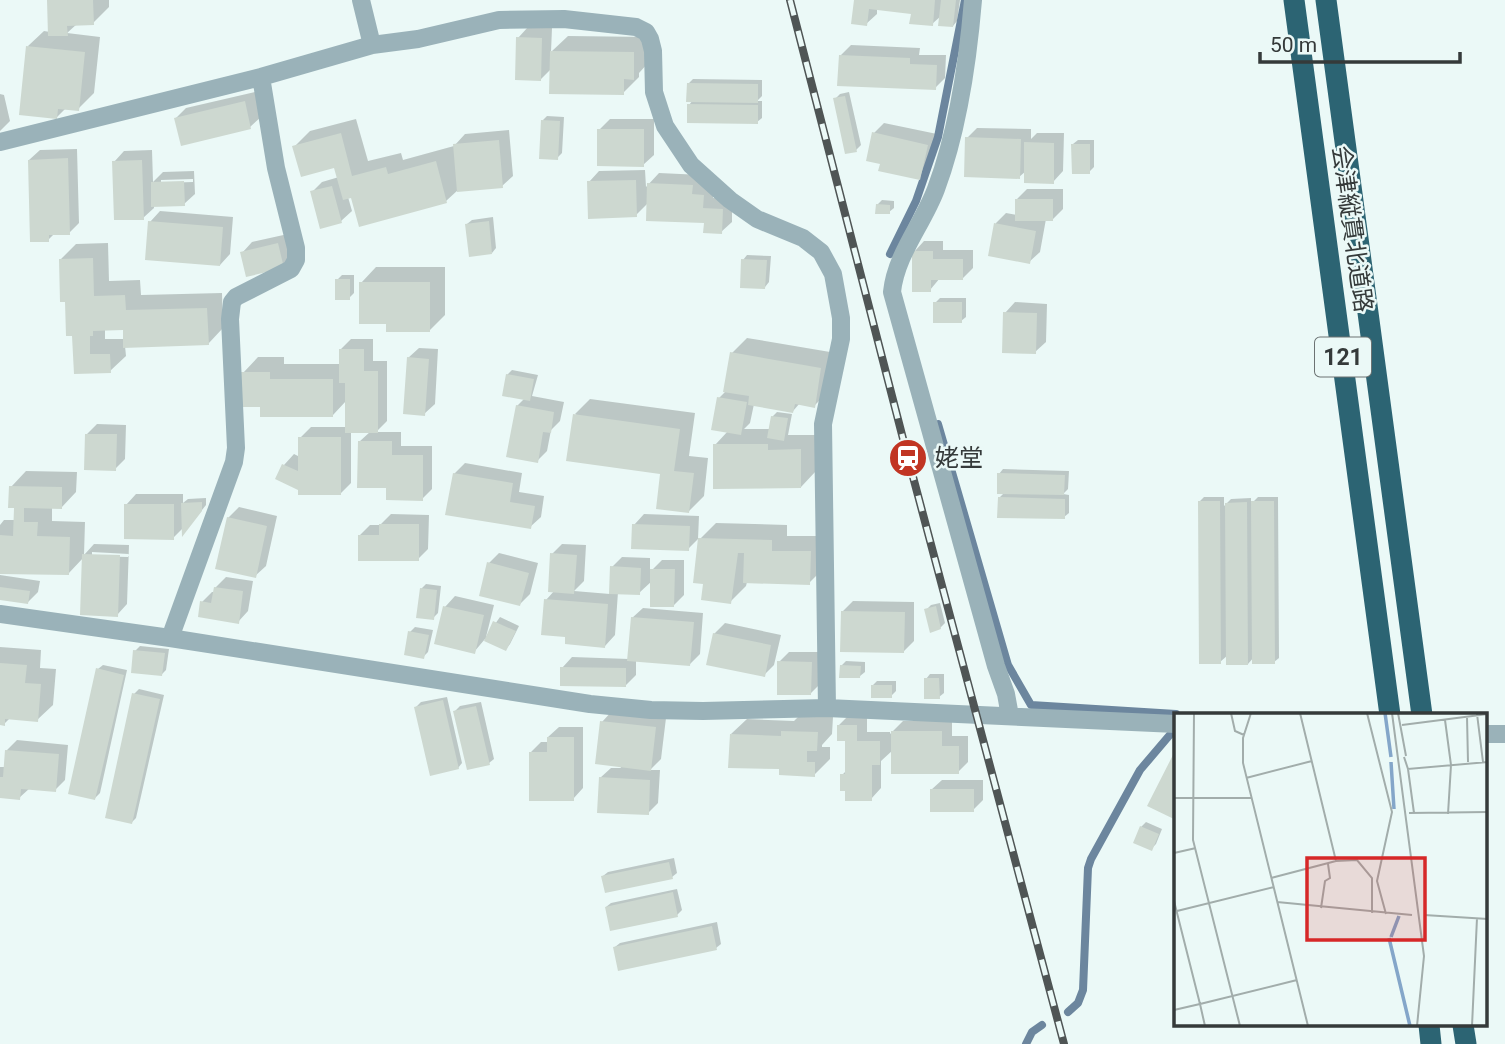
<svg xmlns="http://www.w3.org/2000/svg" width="1505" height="1044" font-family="Roboto,'Noto Sans JP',sans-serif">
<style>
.shadow{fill:#0003;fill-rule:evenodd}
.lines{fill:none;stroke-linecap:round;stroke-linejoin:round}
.stream{stroke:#6c869e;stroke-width:8}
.building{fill:#cdd8d0}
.minor{stroke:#9ab2b9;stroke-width:18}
.highway{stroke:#2c6473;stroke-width:21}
.rail-casing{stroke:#4f5555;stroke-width:8}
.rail{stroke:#ebf9f7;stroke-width:5;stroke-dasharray:16;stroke-linecap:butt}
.labels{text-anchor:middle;stroke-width:5;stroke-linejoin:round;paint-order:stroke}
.shield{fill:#ebf9f7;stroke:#6c7373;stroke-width:2}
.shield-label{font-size:23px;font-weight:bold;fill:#353a3a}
.street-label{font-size:24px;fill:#353a3a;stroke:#ebf9f7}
.poi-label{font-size:24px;fill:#353a3a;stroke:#ebf9f7;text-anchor:start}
.inset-river{fill:none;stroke:#84a6c9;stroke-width:3.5}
.inset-road{fill:none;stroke:#a2adab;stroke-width:2}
.view{fill:#d62828;fill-opacity:0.15;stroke:#d62828;stroke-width:3.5}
.inset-edge{fill:none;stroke:#353a3a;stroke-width:3.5}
</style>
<rect width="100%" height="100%" fill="#ebf9f7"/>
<!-- shadow -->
<path class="shadow" d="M 49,0 L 109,0 L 109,7 L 93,23 L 77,24 L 67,33 L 100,37 L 94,93 L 78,109 L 66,108 L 57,117 L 28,46 L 44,31 L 50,32 Z
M 855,0 L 960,0 L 957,21 L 953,26 L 941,16 L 932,24 L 912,12 L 877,8 L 877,14 L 866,24 Z
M 528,27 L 552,28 L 551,52 L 568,36 L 649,37 L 649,62 L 639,73 L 639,77 L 623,93 L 552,68 L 541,79 L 518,38 Z
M 851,45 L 920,48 L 919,55 L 946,55 L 945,78 L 935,88 L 840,56 Z
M 693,79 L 762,80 L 762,96 L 757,101 L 762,101 L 762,118 L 757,122 L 689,105 L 693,100 L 688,84 Z
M 255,92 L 261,117 L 250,127 L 176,118 L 186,108 Z
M 849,92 L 861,145 L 856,150 L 835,99 L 840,94 Z
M 0,94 L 4,95 L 10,121 L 0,131 Z
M 547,116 L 564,117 L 562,153 L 557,158 L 543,120 Z
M 356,119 L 368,161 L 401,153 L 403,160 L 454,146 L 465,134 L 509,130 L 513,176 L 502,186 L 458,190 L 446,201 L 353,196 L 348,197 L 352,211 L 341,221 L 312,192 L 322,182 L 339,177 L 336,166 L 294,147 L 310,131 Z
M 610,119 L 654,119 L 654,155 L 643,165 L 599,130 Z
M 884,123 L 937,134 L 930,168 L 920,178 L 874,133 Z
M 977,128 L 1031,129 L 1031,139 L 1037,133 L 1064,133 L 1063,171 L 1053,182 L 1026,171 L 1019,177 L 967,138 Z
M 1078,140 L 1094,140 L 1094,167 L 1089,172 L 1073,144 Z
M 77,149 L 79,223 L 69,233 L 54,234 L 48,240 L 29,160 L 40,150 Z
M 152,150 L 153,182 L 163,172 L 194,171 L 195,194 L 184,204 L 154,205 L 154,208 L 143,218 L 114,162 L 124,151 ZM 193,179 L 193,182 L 161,183 L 161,180 Z
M 645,170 L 646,187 L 659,173 L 702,175 L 713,185 L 713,198 L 732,199 L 732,222 L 721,232 L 705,221 L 648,203 L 636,215 L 589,182 L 599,171 Z
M 1027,189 L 1063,189 L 1063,209 L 1053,219 L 1046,219 L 1040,252 L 1029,262 L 990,254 L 996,223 L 1006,213 L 1017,215 L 1017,199 Z
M 882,200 L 894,201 L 894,208 L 889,212 L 877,205 Z
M 160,211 L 233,217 L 230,254 L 220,265 L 150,222 Z
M 493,217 L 496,248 L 492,253 L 467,224 L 472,220 Z
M 288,234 L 293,256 L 283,266 L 242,253 L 252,242 Z
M 924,241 L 943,241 L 943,250 L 973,250 L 973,268 L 963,278 L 940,278 L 930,290 L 914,252 Z
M 108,243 L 109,281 L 140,280 L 141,295 L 222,293 L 223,328 L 208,344 L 125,346 L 126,356 L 110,371 L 75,372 L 74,334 L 60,260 L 76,244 ZM 124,328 L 125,339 L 105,339 L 105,329 Z
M 747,255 L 771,256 L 769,282 L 765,287 L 743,260 Z
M 376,267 L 445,267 L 445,315 L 429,331 L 388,323 L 361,283 Z
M 342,275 L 354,275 L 354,293 L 349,298 L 337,280 Z
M 940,298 L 966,298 L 966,317 L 961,321 L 935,303 Z
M 1015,302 L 1047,304 L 1046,342 L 1035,352 L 1005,313 Z
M 747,338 L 836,353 L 830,390 L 814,406 L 800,403 L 793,411 L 754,404 L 750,423 L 744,429 L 770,429 L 772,417 L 777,412 L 792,414 L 788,435 L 816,435 L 816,471 L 801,487 L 715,445 L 728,431 L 719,398 L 725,392 L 732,353 Z
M 351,339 L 373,339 L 373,361 L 387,361 L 387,421 L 376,432 L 401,432 L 401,446 L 432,446 L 432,489 L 422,499 L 387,486 L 359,442 L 371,431 L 351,431 L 351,483 L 341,493 L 300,489 L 278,478 L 284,465 L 294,454 L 300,457 L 300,438 L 311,427 L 346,427 L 346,401 L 333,415 L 262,406 L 243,373 L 258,357 L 284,357 L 284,364 L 340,364 L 340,350 Z
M 419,348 L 438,349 L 435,404 L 424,414 L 408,358 Z
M 512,370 L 538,375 L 532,396 L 564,402 L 560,421 L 551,430 L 547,451 L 537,461 L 517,406 L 525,398 L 507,375 Z
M 590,399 L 695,413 L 689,456 L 708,458 L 704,496 L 689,511 L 662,472 L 575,414 Z
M 97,424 L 126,425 L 125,459 L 115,469 L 87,434 Z
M 465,463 L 522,473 L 519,492 L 544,496 L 541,517 L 530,527 L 454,474 Z
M 1003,469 L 1069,471 L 1068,489 L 1063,494 L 1069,495 L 1069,513 L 1064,517 L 999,498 L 1005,492 L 999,474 Z
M 26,471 L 77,472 L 76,492 L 61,508 L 52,507 L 52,521 L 85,522 L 84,555 L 94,544 L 129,545 L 127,604 L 117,615 L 84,557 L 68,574 L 0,572 L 0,525 L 4,520 L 15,520 L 15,506 L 11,487 ZM 92,552 L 129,554 L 128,557 L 92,556 Z
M 136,494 L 183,494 L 183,503 L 188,499 L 206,498 L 206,505 L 186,530 L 183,528 L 173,538 L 126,505 Z
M 1204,497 L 1224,497 L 1224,506 L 1231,499 L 1251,498 L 1251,504 L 1258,497 L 1278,497 L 1279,658 L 1274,662 L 1254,657 L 1248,664 L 1228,655 L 1220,662 L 1199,502 Z
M 239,507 L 277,516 L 266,566 L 255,576 L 228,518 Z
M 391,514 L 429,515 L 428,549 L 418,559 L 360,535 L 370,525 L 380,525 Z
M 644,514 L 699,516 L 698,539 L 688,549 L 634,525 Z
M 716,523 L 787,525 L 787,536 L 826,536 L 825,567 L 809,583 L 747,582 L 746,586 L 730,602 L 704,583 L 700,539 Z
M 562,544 L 586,545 L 584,581 L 574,591 L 610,594 L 612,567 L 622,557 L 650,558 L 650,572 L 662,560 L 684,560 L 684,595 L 674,605 L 652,581 L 639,593 L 618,592 L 615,635 L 605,646 L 567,635 L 546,600 L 555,590 L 552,554 Z
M 499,553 L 538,563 L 530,594 L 520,604 L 489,563 Z
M 0,575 L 40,581 L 38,592 L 28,602 L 0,598 Z
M 226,577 L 253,581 L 248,611 L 238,622 L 202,602 L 212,592 L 215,592 L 215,588 Z
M 426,584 L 441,586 L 438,613 L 433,618 L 421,589 Z
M 455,596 L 494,605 L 486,637 L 500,617 L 519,626 L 510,644 L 506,649 L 485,639 L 474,652 L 445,607 Z
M 853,601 L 914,602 L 914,641 L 903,652 L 842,612 Z
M 940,603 L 945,623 L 940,628 L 926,610 L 931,605 Z
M 643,608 L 703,613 L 700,654 L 690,664 L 636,660 L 636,675 L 625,686 L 562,668 L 572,657 L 629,659 L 632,618 Z
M 725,623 L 781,635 L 774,665 L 764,675 L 714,634 Z
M 415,627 L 433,630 L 428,652 L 423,657 L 410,632 Z
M 140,646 L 169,649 L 166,670 L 161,675 L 135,651 Z
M 0,647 L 41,650 L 40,668 L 56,669 L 53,705 L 37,720 L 10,718 L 4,724 L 0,723 Z
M 789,652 L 821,652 L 821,683 L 811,693 L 779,662 Z
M 846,661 L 865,662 L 865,672 L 860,676 L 841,666 Z
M 103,665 L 127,670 L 100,793 L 95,798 L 98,669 Z
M 930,674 L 944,674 L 944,693 L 939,697 L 926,679 Z
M 877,681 L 896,681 L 896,691 L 891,696 L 872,686 Z
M 139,689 L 164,695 L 136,818 L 131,823 L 134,694 Z
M 447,697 L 462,763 L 458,768 L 416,707 L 421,702 Z
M 481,702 L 494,759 L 489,763 L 455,711 L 460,706 Z
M 612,711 L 666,718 L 661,759 L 650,770 L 660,770 L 658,803 L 648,813 L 600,778 L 611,768 L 621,768 L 602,722 Z
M 849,715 L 867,715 L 867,732 L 890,732 L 890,734 L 903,721 L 952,721 L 952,736 L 968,736 L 968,762 L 958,772 L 893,750 L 881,761 L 881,788 L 871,799 L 842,775 L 847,770 L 847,739 L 839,725 Z
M 799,716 L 833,717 L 832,734 L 822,745 L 822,747 L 830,747 L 830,759 L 814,775 L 731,734 L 747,719 L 794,721 Z
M 559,727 L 583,727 L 583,788 L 573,799 L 531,752 L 541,742 L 548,742 L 548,737 Z
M 17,740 L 68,745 L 65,780 L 55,790 L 30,788 L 19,798 L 0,796 L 0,767 L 5,767 L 6,751 Z
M 942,780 L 983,780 L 983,800 L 973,810 L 931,790 Z
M 1146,822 L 1162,829 L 1156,844 L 1151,849 L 1141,827 Z
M 674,858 L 677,873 L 672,877 L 603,876 L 608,872 Z
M 677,889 L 682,910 L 677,915 L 606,907 L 611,903 Z
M 717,922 L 721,944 L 716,948 L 615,947 L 620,943 Z"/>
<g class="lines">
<!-- stream -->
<path class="stream" d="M 890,254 L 916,201 L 938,137 L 965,0
M 938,424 L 1008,665 L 1031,705 L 1176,714
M 1068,1012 L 1078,1003 L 1083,990 L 1088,868 L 1091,859 L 1140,770 L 1174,730
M 1026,1044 L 1032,1032 L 1042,1025"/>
</g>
<!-- building -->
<path class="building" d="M 47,0 L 93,0 L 94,25 L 67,26 L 68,36 L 48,36 Z
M 854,0 L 935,0 L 933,26 L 909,24 L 911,14 L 869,9 L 867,26 L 851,24 Z
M 941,0 L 956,0 L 953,27 L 938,26 Z
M 516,37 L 542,38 L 541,81 L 515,80 Z
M 26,46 L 85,52 L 79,111 L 58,109 L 57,119 L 19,115 Z
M 550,51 L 634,52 L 634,80 L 624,79 L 624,95 L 549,94 Z
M 839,55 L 910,58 L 910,64 L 937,65 L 936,90 L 837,86 Z
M 687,83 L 758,84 L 758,103 L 686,102 Z
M 845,96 L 857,152 L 845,154 L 833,98 Z
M 245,101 L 251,129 L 181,146 L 174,118 Z
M 687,104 L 758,105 L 758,124 L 687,123 Z
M 541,120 L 560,121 L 558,160 L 539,159 Z
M 597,129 L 644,129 L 644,167 L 597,166 Z
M 872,132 L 928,145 L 920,180 L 878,171 L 880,164 L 866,161 Z
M 341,133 L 352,176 L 386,167 L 388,174 L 436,161 L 447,203 L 359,227 L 351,198 L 343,200 L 334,168 L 301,177 L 292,146 Z
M 965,137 L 1021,139 L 1020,179 L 964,177 Z
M 499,140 L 503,188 L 457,192 L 453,144 Z
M 1024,142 L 1054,143 L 1054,184 L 1024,183 Z
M 1071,144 L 1090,144 L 1090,174 L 1072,174 Z
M 68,158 L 70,235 L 49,235 L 49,242 L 30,242 L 28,160 Z
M 142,160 L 144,220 L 114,220 L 112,161 Z
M 636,180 L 637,217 L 588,219 L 587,181 Z
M 184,181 L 185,206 L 151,207 L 151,182 Z
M 647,183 L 693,185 L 692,194 L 704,195 L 703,208 L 723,209 L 722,234 L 703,233 L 704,223 L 646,221 Z
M 332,186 L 342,223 L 320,229 L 310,191 Z
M 1015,199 L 1053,199 L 1053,221 L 1015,221 Z
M 876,204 L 890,205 L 890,214 L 875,214 Z
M 148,221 L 223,227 L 220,266 L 145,260 Z
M 489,221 L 492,254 L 469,257 L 465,224 Z
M 994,223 L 1036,231 L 1030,264 L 988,256 Z
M 278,243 L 284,268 L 246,277 L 240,252 Z
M 912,251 L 933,251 L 933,259 L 963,259 L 963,280 L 931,280 L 931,292 L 912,292 Z
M 93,258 L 94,296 L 125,295 L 126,310 L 207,308 L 209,345 L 123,348 L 123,330 L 93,331 L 93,336 L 90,336 L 90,354 L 110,354 L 111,373 L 74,374 L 72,336 L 66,336 L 65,302 L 60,302 L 59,259 Z
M 741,259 L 767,260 L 765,289 L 740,288 Z
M 335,279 L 350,279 L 350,300 L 335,300 Z
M 359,282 L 430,282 L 430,332 L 386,332 L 386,324 L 359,324 Z
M 933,302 L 962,302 L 962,323 L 933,323 Z
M 1003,312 L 1037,313 L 1036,354 L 1002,353 Z
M 339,349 L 364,349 L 364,371 L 378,371 L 378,433 L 345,433 L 345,383 L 339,383 Z
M 730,352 L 821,368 L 815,408 L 795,404 L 793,413 L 748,405 L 749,396 L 723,392 Z
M 407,357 L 429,359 L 425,416 L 403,414 Z
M 241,372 L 270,372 L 270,379 L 333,379 L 333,417 L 260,417 L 260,407 L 241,407 Z
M 506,374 L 534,379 L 530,401 L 502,396 Z
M 717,397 L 747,402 L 741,435 L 711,430 Z
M 516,405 L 554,412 L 551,433 L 543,432 L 538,463 L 506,457 Z
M 573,414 L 680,429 L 674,471 L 694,473 L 689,513 L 656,509 L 660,474 L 566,461 Z
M 771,416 L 788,418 L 784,441 L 767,438 Z
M 85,434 L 117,434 L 116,471 L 84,470 Z
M 298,437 L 341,437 L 341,495 L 298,495 L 298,490 L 275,479 L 282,464 L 298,471 Z
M 358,441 L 392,441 L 392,455 L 423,455 L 423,501 L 386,500 L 386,488 L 357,488 Z
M 713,444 L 768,444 L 768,450 L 801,449 L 801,488 L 713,489 Z
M 453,473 L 513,483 L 510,502 L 535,506 L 531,529 L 445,515 Z
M 997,473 L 1065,475 L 1064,495 L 997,494 Z
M 9,486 L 62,487 L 62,509 L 24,508 L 24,522 L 38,522 L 37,536 L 70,537 L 69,575 L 0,574 L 0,535 L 13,536 L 14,508 L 8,508 Z
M 998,497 L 1065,499 L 1065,519 L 997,518 Z
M 1198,501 L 1220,501 L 1221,664 L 1199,664 Z
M 1251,501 L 1274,501 L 1275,664 L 1252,664 Z
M 202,502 L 202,511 L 182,537 L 181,503 Z
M 1247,502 L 1248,665 L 1226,665 L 1225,503 Z
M 124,504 L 174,504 L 174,540 L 124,539 Z
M 227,517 L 267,526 L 256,578 L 215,569 Z
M 379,524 L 419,524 L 419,561 L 358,561 L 358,535 L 379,535 Z
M 632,524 L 690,526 L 689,551 L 631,549 Z
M 698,538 L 772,540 L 772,551 L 811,551 L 810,585 L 743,583 L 744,553 L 738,553 L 731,604 L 701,600 L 703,584 L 693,583 Z
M 550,553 L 577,555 L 574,594 L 548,592 Z
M 82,554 L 120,555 L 118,617 L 80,615 Z
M 487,562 L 529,573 L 520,606 L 479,596 Z
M 610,566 L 641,568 L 640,595 L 609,594 Z
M 650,569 L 675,569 L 674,607 L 650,607 Z
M 0,587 L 30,591 L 28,604 L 0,600 Z
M 214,587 L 243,591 L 239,624 L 198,617 L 200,601 L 211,603 Z
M 420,588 L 437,590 L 434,620 L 416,618 Z
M 544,599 L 608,604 L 605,648 L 565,644 L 565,637 L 541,635 Z
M 443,606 L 484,615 L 475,654 L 434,644 Z
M 936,606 L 941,629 L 930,633 L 924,609 Z
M 841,611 L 905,612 L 904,653 L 840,652 Z
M 631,617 L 694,622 L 690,666 L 627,661 Z
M 493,621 L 516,631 L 506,651 L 484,641 Z
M 408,631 L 429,635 L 424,659 L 404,655 Z
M 713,633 L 771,645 L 765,677 L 706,665 Z
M 133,650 L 165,653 L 162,676 L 131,673 Z
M 777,661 L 812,662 L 811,695 L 777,695 Z
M 0,663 L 27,665 L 25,683 L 41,684 L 38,722 L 5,719 L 5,726 L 0,725 Z
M 840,665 L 861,666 L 860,678 L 839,678 Z
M 560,667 L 626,668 L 626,687 L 560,686 Z
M 96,668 L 124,675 L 95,800 L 68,794 Z
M 924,678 L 939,678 L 940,699 L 924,699 Z
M 871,685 L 892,685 L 892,698 L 871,698 Z
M 132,693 L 160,699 L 132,824 L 105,818 Z
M 443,700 L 459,769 L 430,776 L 414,707 Z
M 476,706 L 490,765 L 467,770 L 453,711 Z
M 600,721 L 656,727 L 651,771 L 595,764 Z
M 837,725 L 857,725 L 857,741 L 880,741 L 880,765 L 872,765 L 872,801 L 845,801 L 845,791 L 840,791 L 840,774 L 845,774 L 845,741 L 837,741 Z
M 781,731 L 818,732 L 817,751 L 807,751 L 807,762 L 815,762 L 815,777 L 779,775 L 779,769 L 728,768 L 730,734 L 781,736 Z
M 891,731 L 942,731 L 942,746 L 959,746 L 959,774 L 891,774 Z
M 547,737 L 574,737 L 574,801 L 529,801 L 529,752 L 547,752 Z
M 1176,749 L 1176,820 L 1147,806 Z
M 5,750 L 59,754 L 56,792 L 21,789 L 20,800 L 0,798 L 0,777 L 3,777 Z
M 599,777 L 650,780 L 649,815 L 597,813 Z
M 930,789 L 974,789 L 974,812 L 930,812 Z
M 1140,826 L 1159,834 L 1152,851 L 1133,843 Z
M 669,862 L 673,879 L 605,893 L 601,876 Z
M 673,892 L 678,917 L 610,931 L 605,907 Z
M 712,926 L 717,950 L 618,971 L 613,947 Z"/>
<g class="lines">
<!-- minor -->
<path class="minor" d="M 973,0 C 968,60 957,133 936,189 C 923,224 896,254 892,292 L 996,666 L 1006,694 L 1010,716
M 372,45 L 418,39 L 499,20 L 564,19 L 636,27 L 646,32 L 650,39 L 653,51 L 654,92 L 665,126 L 691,165 L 730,200 L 757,219 L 803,238 L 821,252 L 833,274 L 841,318 L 841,339 L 823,424 L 827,708
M 0,142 L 261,77 L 372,45 L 361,0
M 0,614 L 170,638 L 590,704 L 651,710 L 703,711 L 827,708 L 1176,724
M 170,638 L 234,462 L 236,448 L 230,319 L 232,302 L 236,297 L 291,269 L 296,260 L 296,248 L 276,168 L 261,77
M 1488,734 L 1505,734"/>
<!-- highway -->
<path class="highway" d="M 1294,0 L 1390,715
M 1326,0 L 1422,715
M 1429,1025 L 1431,1044
M 1463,1025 L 1466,1044"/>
<defs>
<path id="rail" d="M 790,0 L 908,458 L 1064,1044"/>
</defs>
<!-- rail casing -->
<use href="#rail" class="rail-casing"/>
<!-- rail -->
<use href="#rail" class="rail"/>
</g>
<!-- icons -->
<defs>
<symbol id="station-disc" viewBox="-11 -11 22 22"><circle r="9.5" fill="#c13523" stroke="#ebf9f7"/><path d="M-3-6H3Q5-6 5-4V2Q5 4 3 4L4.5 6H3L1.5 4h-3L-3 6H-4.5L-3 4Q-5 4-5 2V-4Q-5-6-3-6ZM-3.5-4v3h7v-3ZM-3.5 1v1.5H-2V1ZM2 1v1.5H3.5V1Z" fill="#fff"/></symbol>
</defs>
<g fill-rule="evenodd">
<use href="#station-disc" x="886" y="436" width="44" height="44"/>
</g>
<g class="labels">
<!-- shield labels -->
<rect class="shield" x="1315" y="337.5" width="56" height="39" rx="5"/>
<g class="shield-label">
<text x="1343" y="365">121</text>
</g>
<!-- street labels -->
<g class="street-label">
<text transform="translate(1352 229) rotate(82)" y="8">会津縦貫北道路</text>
</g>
<!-- poi labels -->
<g class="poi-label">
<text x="935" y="466">姥堂</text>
</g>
</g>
<!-- overview -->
<g transform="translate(1174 713)">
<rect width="313" height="313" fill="#ebf9f7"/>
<path class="inset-river" d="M 211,0 L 217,44M 217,49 L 220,96M 217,224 L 225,203M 215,225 L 236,313"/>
<path class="inset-road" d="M 20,0 L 19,127 L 66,313M 57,0 L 61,18 L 70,22M 77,0 L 69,25 L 69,50 L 134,313M 193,0 L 218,99 L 203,168 L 212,201M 218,0 L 250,243 L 243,313M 224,0 L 232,43M 303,1 L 309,49M 293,4 L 294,49M 271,7 L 277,52 L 274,101M 228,12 L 314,1M 230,44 L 234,56 L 314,49M 234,56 L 240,100M 72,65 L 138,48M 0,85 L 77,85M 235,100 L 314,99M 0,140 L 22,135M 162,148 L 183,147 L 198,165 L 198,200M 97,165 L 162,148 L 126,0M 0,188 L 26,291 L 123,267M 103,189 L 238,202M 147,195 L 151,168 L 156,165 L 154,151M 3,198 L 100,174M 250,202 L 314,206M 0,297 L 26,291 L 31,313M 298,313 L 303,205"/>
<path class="view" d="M 133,145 L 251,145 L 251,227 L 133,227 Z"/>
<rect width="313" height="313" class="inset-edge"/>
</g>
<!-- scale -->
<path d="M1260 52v10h200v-10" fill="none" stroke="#353a3a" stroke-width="3.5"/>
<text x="1270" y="52" font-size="21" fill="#353a3a" stroke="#ebf9f7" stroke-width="5" paint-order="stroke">50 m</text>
</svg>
